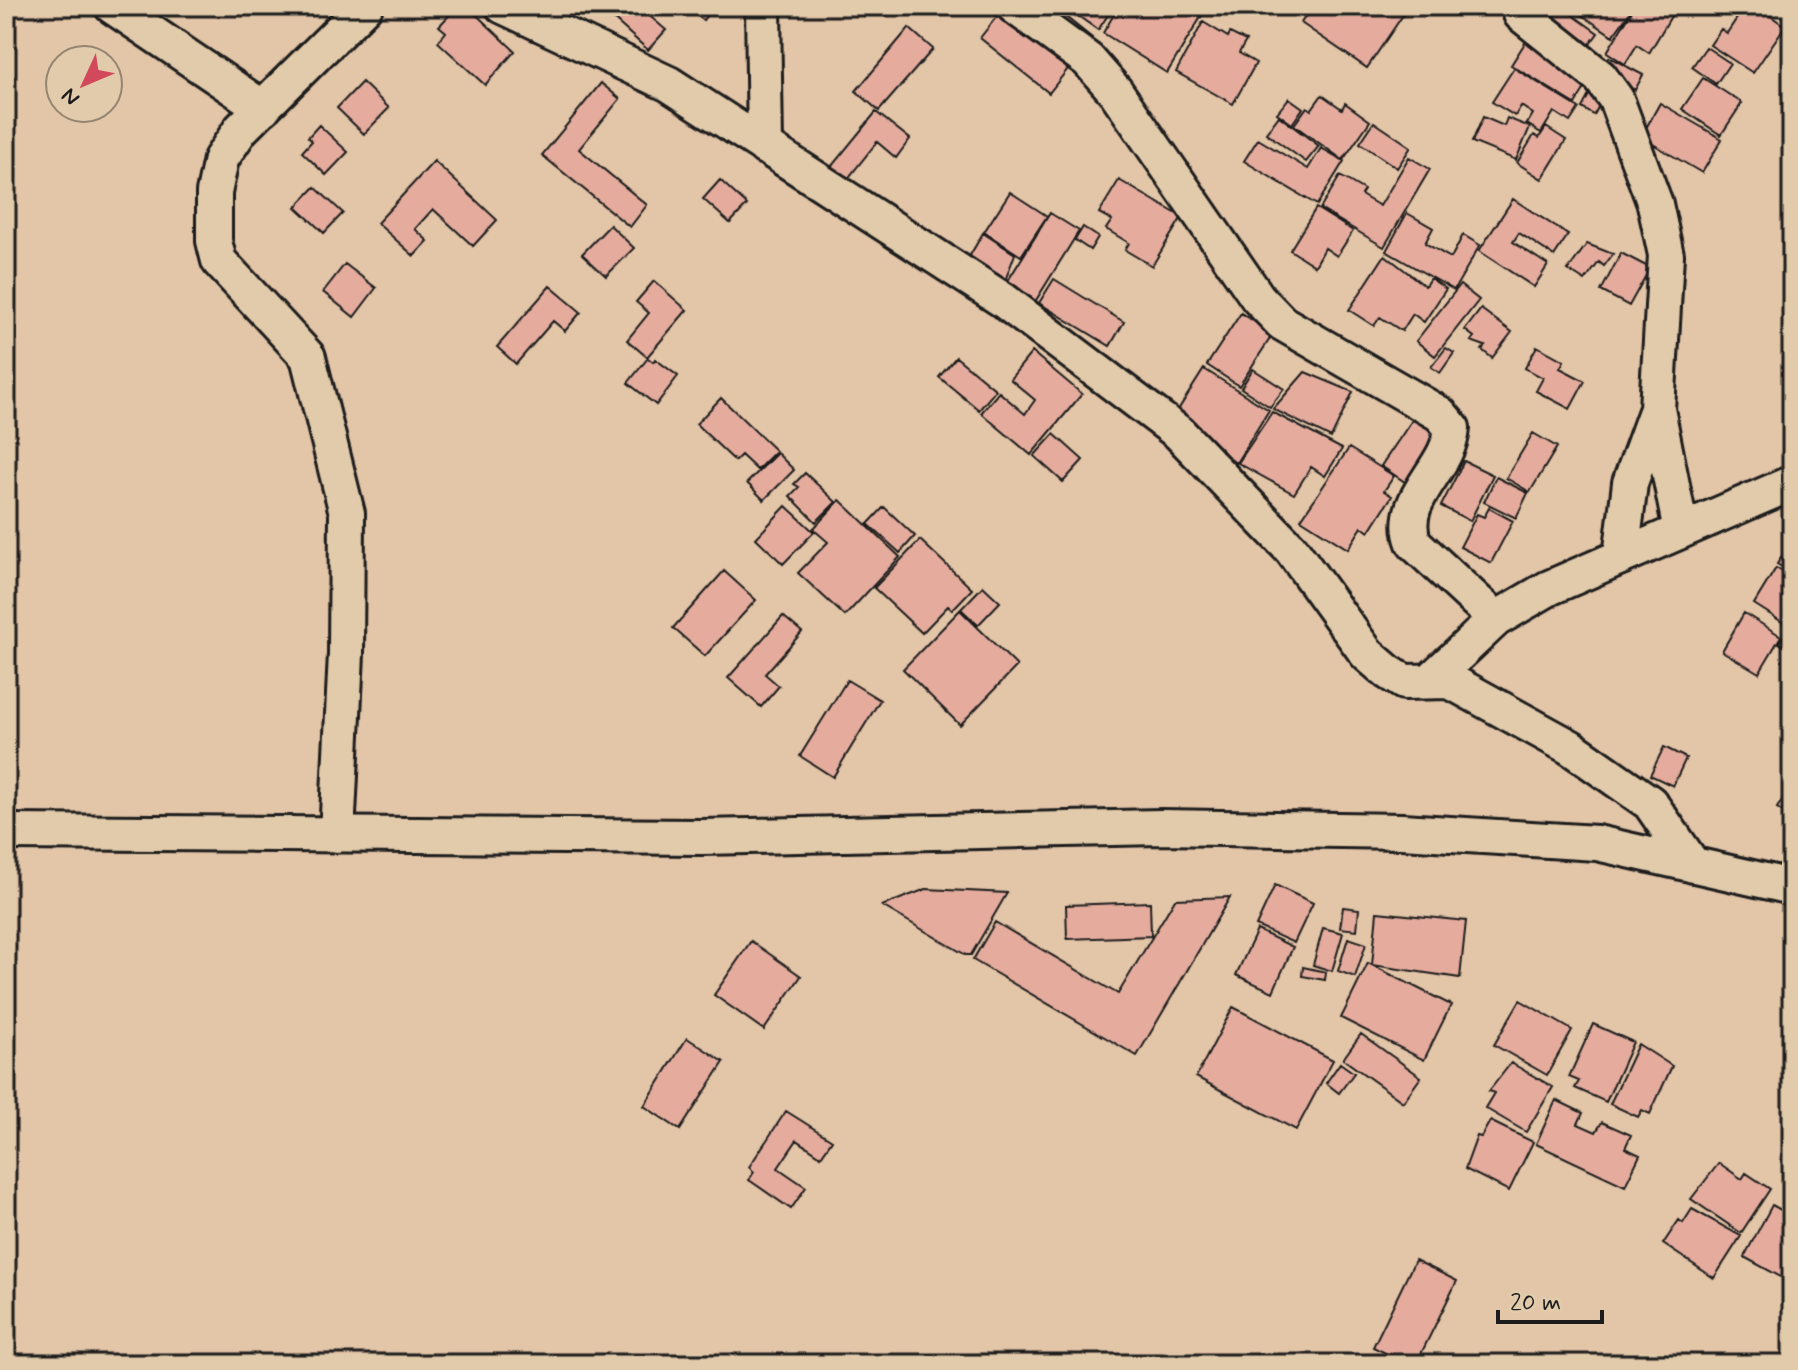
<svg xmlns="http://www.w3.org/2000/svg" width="1798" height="1370" font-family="Mynerve,sans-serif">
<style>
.building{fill:#e5ac9e;stroke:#1c1c1c;stroke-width:2}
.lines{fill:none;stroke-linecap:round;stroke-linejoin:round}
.minor-casing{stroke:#1c1c1c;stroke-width:40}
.minor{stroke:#e2cbab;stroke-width:34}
</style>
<rect width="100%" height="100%" fill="#e3c5a8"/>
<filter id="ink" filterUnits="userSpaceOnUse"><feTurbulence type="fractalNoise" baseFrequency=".0125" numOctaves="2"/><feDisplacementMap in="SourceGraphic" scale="16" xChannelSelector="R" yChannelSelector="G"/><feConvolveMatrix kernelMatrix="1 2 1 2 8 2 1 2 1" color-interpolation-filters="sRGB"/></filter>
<g filter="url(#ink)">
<!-- building -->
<path class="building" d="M 458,6 L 467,6 L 515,51 L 485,85 L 438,42 L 446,32 L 439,26 Z
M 599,6 L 638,6 L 666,30 L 648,50 Z
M 684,6 L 714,6 L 703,20 Z
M 1005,6 L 1052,6 L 1092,38 L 1049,93 L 980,38 Z
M 1064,6 L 1114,6 L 1098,30 Z
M 1119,6 L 1195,6 L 1204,12 L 1167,73 L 1103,33 Z
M 1312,6 L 1409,6 L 1367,68 L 1301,23 Z
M 1542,6 L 1560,6 L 1598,33 L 1577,62 L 1527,26 Z
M 1584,6 L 1621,6 L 1630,12 L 1613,36 L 1579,13 Z
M 1635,6 L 1677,6 L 1649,53 L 1637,45 L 1625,64 L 1607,52 Z
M 1745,6 L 1756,6 L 1785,26 L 1753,73 L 1710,45 L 1721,29 L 1727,33 Z
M 1203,22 L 1228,37 L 1230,33 L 1246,41 L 1239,53 L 1256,63 L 1233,104 L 1176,72 Z
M 909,28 L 933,49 L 879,111 L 856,91 Z
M 1528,38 L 1592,77 L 1575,104 L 1511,65 Z
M 1706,47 L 1730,63 L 1716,84 L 1692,67 Z
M 1609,57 L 1643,75 L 1635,90 L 1613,79 L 1594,115 L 1582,108 Z
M 1514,68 L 1579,108 L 1570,122 L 1554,112 L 1541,133 L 1527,124 L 1533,114 L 1521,106 L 1515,116 L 1492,102 Z
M 1703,78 L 1742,103 L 1721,135 L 1682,109 Z
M 362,82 L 389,108 L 364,134 L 337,108 Z
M 601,83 L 620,99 L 579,149 L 647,205 L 630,227 L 542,155 Z
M 1322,95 L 1342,109 L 1345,103 L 1370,121 L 1343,160 L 1294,125 L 1307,107 L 1311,110 Z
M 1289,98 L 1303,108 L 1292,124 L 1277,113 Z
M 1660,103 L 1722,139 L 1702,173 L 1641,137 Z
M 876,112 L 910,139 L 896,158 L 877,142 L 842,186 L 826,173 Z
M 1279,116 L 1319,146 L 1306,162 L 1266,133 Z
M 1483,117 L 1504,126 L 1507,118 L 1530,127 L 1516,160 L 1472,142 Z
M 1374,122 L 1411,147 L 1397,168 L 1360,143 Z
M 319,125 L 348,152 L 326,175 L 302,152 L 312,141 L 308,137 Z
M 1546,127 L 1566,140 L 1542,179 L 1517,163 L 1534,135 L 1539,138 Z
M 1258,139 L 1308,169 L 1321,148 L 1344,161 L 1317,205 L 1244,161 Z
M 1409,157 L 1430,169 L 1384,247 L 1320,209 L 1340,176 L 1364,190 L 1361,195 L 1380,206 Z
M 434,161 L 497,220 L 473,246 L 433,209 L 415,229 L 428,241 L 414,256 L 377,223 Z
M 720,180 L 747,205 L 730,223 L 703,199 Z
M 1119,180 L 1182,217 L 1152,266 L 1125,250 L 1129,243 L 1106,229 L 1112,220 L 1099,213 Z
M 315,187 L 343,213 L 324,233 L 296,207 Z
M 1010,192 L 1047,216 L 1021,256 L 984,232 Z
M 1513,199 L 1568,235 L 1554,256 L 1519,233 L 1513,242 L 1548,265 L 1534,287 L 1479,251 Z
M 1316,208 L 1353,231 L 1337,256 L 1325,248 L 1315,266 L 1290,250 Z
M 1050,213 L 1079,231 L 1033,305 L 1004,287 Z
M 1407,213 L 1433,228 L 1425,243 L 1451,258 L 1463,235 L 1480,245 L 1454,290 L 1386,251 Z
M 610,225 L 634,248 L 606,276 L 582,254 Z
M 1083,227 L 1098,237 L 1090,250 L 1075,240 Z
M 983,233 L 1015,254 L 1003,286 L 965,264 Z
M 1587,244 L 1613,254 L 1604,266 L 1599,262 L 1585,281 L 1568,270 Z
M 1621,253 L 1650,268 L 1629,306 L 1601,291 Z
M 1385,255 L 1425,286 L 1430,278 L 1446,289 L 1424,322 L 1413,314 L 1402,331 L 1380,317 L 1374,326 L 1349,310 Z
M 345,264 L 376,288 L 354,317 L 323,292 Z
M 1054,279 L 1124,322 L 1110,346 L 1039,303 Z
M 654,281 L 687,310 L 647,357 L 627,340 L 649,313 L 636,302 Z
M 1460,285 L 1479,300 L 1435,356 L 1416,341 Z
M 550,286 L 581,312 L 565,331 L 553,321 L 516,364 L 497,347 Z
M 1481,309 L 1512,332 L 1492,358 L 1482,350 L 1485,346 L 1471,341 L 1474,337 L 1465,330 Z
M 1241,313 L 1273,334 L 1239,386 L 1207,365 Z
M 1537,346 L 1564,361 L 1560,368 L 1585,381 L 1570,409 L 1536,391 L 1543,378 L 1525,368 Z
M 1446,348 L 1454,353 L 1440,373 L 1431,367 Z
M 1032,352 L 1082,394 L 1031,455 L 981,413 L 999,392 L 1025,414 L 1035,400 L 1010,379 Z
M 956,357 L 996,390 L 979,410 L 939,377 Z
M 648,358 L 653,362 L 655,359 L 678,376 L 656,405 L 628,383 Z
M 1204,369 L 1269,410 L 1236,463 L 1212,448 L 1214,444 L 1173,418 Z
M 1253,369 L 1284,389 L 1270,407 L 1241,388 Z
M 1305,372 L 1353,392 L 1331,438 L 1273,409 Z
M 721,398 L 776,451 L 757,470 L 741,455 L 735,461 L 696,424 Z
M 1421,407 L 1454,429 L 1414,488 L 1381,466 Z
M 1272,412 L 1342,449 L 1325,476 L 1311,467 L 1294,494 L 1238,463 Z
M 1533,433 L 1557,447 L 1530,492 L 1506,478 Z
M 1054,434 L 1083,460 L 1063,482 L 1034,456 Z
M 1349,448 L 1394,476 L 1384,491 L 1392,496 L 1369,532 L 1362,527 L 1348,549 L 1301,519 Z
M 777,453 L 794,470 L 764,500 L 747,483 Z
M 1464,461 L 1493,475 L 1470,521 L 1441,506 Z
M 805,473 L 836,502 L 816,522 L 790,496 L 799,487 L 794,484 Z
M 1496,477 L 1528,493 L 1516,518 L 1484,502 Z
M 840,500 L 900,557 L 845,616 L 798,573 L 828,542 L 813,529 Z
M 786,506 L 814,532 L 783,564 L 756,538 Z
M 884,507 L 915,536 L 900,553 L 868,524 Z
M 1489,508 L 1513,521 L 1491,563 L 1460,547 L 1477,514 L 1484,517 Z
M 920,540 L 972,589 L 952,610 L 948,606 L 922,633 L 874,588 Z
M 1792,541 L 1792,573 L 1777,564 Z
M 1776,568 L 1792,578 L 1792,651 L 1779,643 L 1790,627 L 1754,604 Z
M 724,571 L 756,600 L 705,656 L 673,628 Z
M 983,586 L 1000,602 L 978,625 L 961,609 Z
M 960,610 L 1017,666 L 960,725 L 903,669 Z
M 1744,613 L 1781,636 L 1759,673 L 1722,651 Z
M 783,616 L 802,632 L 765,674 L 779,686 L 761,707 L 728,678 Z
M 847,680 L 880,700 L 833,777 L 800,756 Z
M 1664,747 L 1686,758 L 1673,786 L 1650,775 Z
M 1792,785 L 1792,818 L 1777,808 Z
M 1275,885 L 1313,903 L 1294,943 L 1256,926 Z
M 926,889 L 1007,893 L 971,955 L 966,955 L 882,906 Z
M 1230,897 L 1137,1056 L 973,960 L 995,922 L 1118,994 L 1175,899 Z
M 1150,902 L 1151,936 L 1067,939 L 1066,905 Z
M 1343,907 L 1359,909 L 1357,930 L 1340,928 Z
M 1377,912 L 1466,921 L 1460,978 L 1372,965 Z
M 1323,928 L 1343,933 L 1332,971 L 1313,965 Z
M 1257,930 L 1293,947 L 1273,992 L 1236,975 Z
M 1348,938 L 1366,944 L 1355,977 L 1338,971 Z
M 751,941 L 801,976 L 764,1030 L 714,995 Z
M 1368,963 L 1451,1005 L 1424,1060 L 1341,1018 Z
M 1303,967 L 1326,972 L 1325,980 L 1302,976 Z
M 1520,1000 L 1572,1030 L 1547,1075 L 1494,1045 Z
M 1233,1007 L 1333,1060 L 1296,1130 L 1196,1077 Z
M 1593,1024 L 1633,1042 L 1606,1102 L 1575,1088 L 1579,1081 L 1569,1077 Z
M 1361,1034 L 1421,1077 L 1403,1102 L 1343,1059 Z
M 687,1038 L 724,1062 L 680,1130 L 644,1106 Z
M 1638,1044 L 1672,1066 L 1650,1114 L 1642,1110 L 1638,1117 L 1610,1104 Z
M 1340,1063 L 1354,1073 L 1339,1093 L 1326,1083 Z
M 1511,1063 L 1553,1087 L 1526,1132 L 1485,1108 L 1494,1093 L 1489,1091 Z
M 1556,1100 L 1583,1113 L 1578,1124 L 1596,1132 L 1602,1122 L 1631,1135 L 1625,1148 L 1640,1155 L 1625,1186 L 1536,1144 Z
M 786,1111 L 832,1140 L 821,1156 L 797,1140 L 778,1168 L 806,1187 L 791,1209 L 749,1180 L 754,1172 L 749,1167 Z
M 1490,1121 L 1533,1142 L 1509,1191 L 1465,1169 L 1477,1136 L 1481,1137 Z
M 1719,1163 L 1742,1179 L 1746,1173 L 1770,1189 L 1741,1233 L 1691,1199 Z
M 1772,1205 L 1792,1216 L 1792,1283 L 1744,1257 Z
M 1692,1209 L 1741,1236 L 1714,1278 L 1663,1244 L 1679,1220 L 1683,1223 Z
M 1415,1260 L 1457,1281 L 1416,1364 L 1408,1364 L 1373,1347 Z"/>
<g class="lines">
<defs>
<path id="minor" d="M 112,6 L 263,108
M 503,6 L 669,84 L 1003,300 L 1179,433 L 1292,550 L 1367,654 L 1388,672 L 1404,682 L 1450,681 L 1570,747 L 1650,803 L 1693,865
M 763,6 L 765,147
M 1014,6 L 1088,60 L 1116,92 L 1258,298 L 1282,323 L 1440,414 L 1452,428 C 1449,470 1396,499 1414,543 L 1496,619
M 1520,6 L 1521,14 L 1600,77 L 1616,99 L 1655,204 L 1666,255 L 1657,409 L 1681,531
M 1621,557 L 1630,483 L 1655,414
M 1430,681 L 1496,619 L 1549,588 L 1792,483
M 6,832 L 702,837 L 1161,827 L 1402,831 L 1597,843 L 1792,887
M 337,835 L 346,654 L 347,513 L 308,357 L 219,261 L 214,241 L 214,193 L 221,159 L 241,129 L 365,6"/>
</defs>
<!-- minor casing -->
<use href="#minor" class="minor-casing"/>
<!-- minor -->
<use href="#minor" class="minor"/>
</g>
</g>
<!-- margin -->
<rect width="1798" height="1370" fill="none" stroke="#e2cbab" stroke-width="32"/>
<rect x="16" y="16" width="1766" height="1338" fill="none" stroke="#1c1c1c" stroke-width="3" filter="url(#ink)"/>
<!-- north arrow -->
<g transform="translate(84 84) rotate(226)"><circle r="38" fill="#e2cbab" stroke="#938572" stroke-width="2"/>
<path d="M0-6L14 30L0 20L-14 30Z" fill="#d1495b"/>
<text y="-12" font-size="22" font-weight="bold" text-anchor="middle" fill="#1c1c1c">N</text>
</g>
<!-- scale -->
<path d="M1498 1310v12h104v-12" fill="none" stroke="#1c1c1c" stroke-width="4"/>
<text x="1510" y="1310" font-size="24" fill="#1c1c1c" stroke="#e2cbab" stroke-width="6" paint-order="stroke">20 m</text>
</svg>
